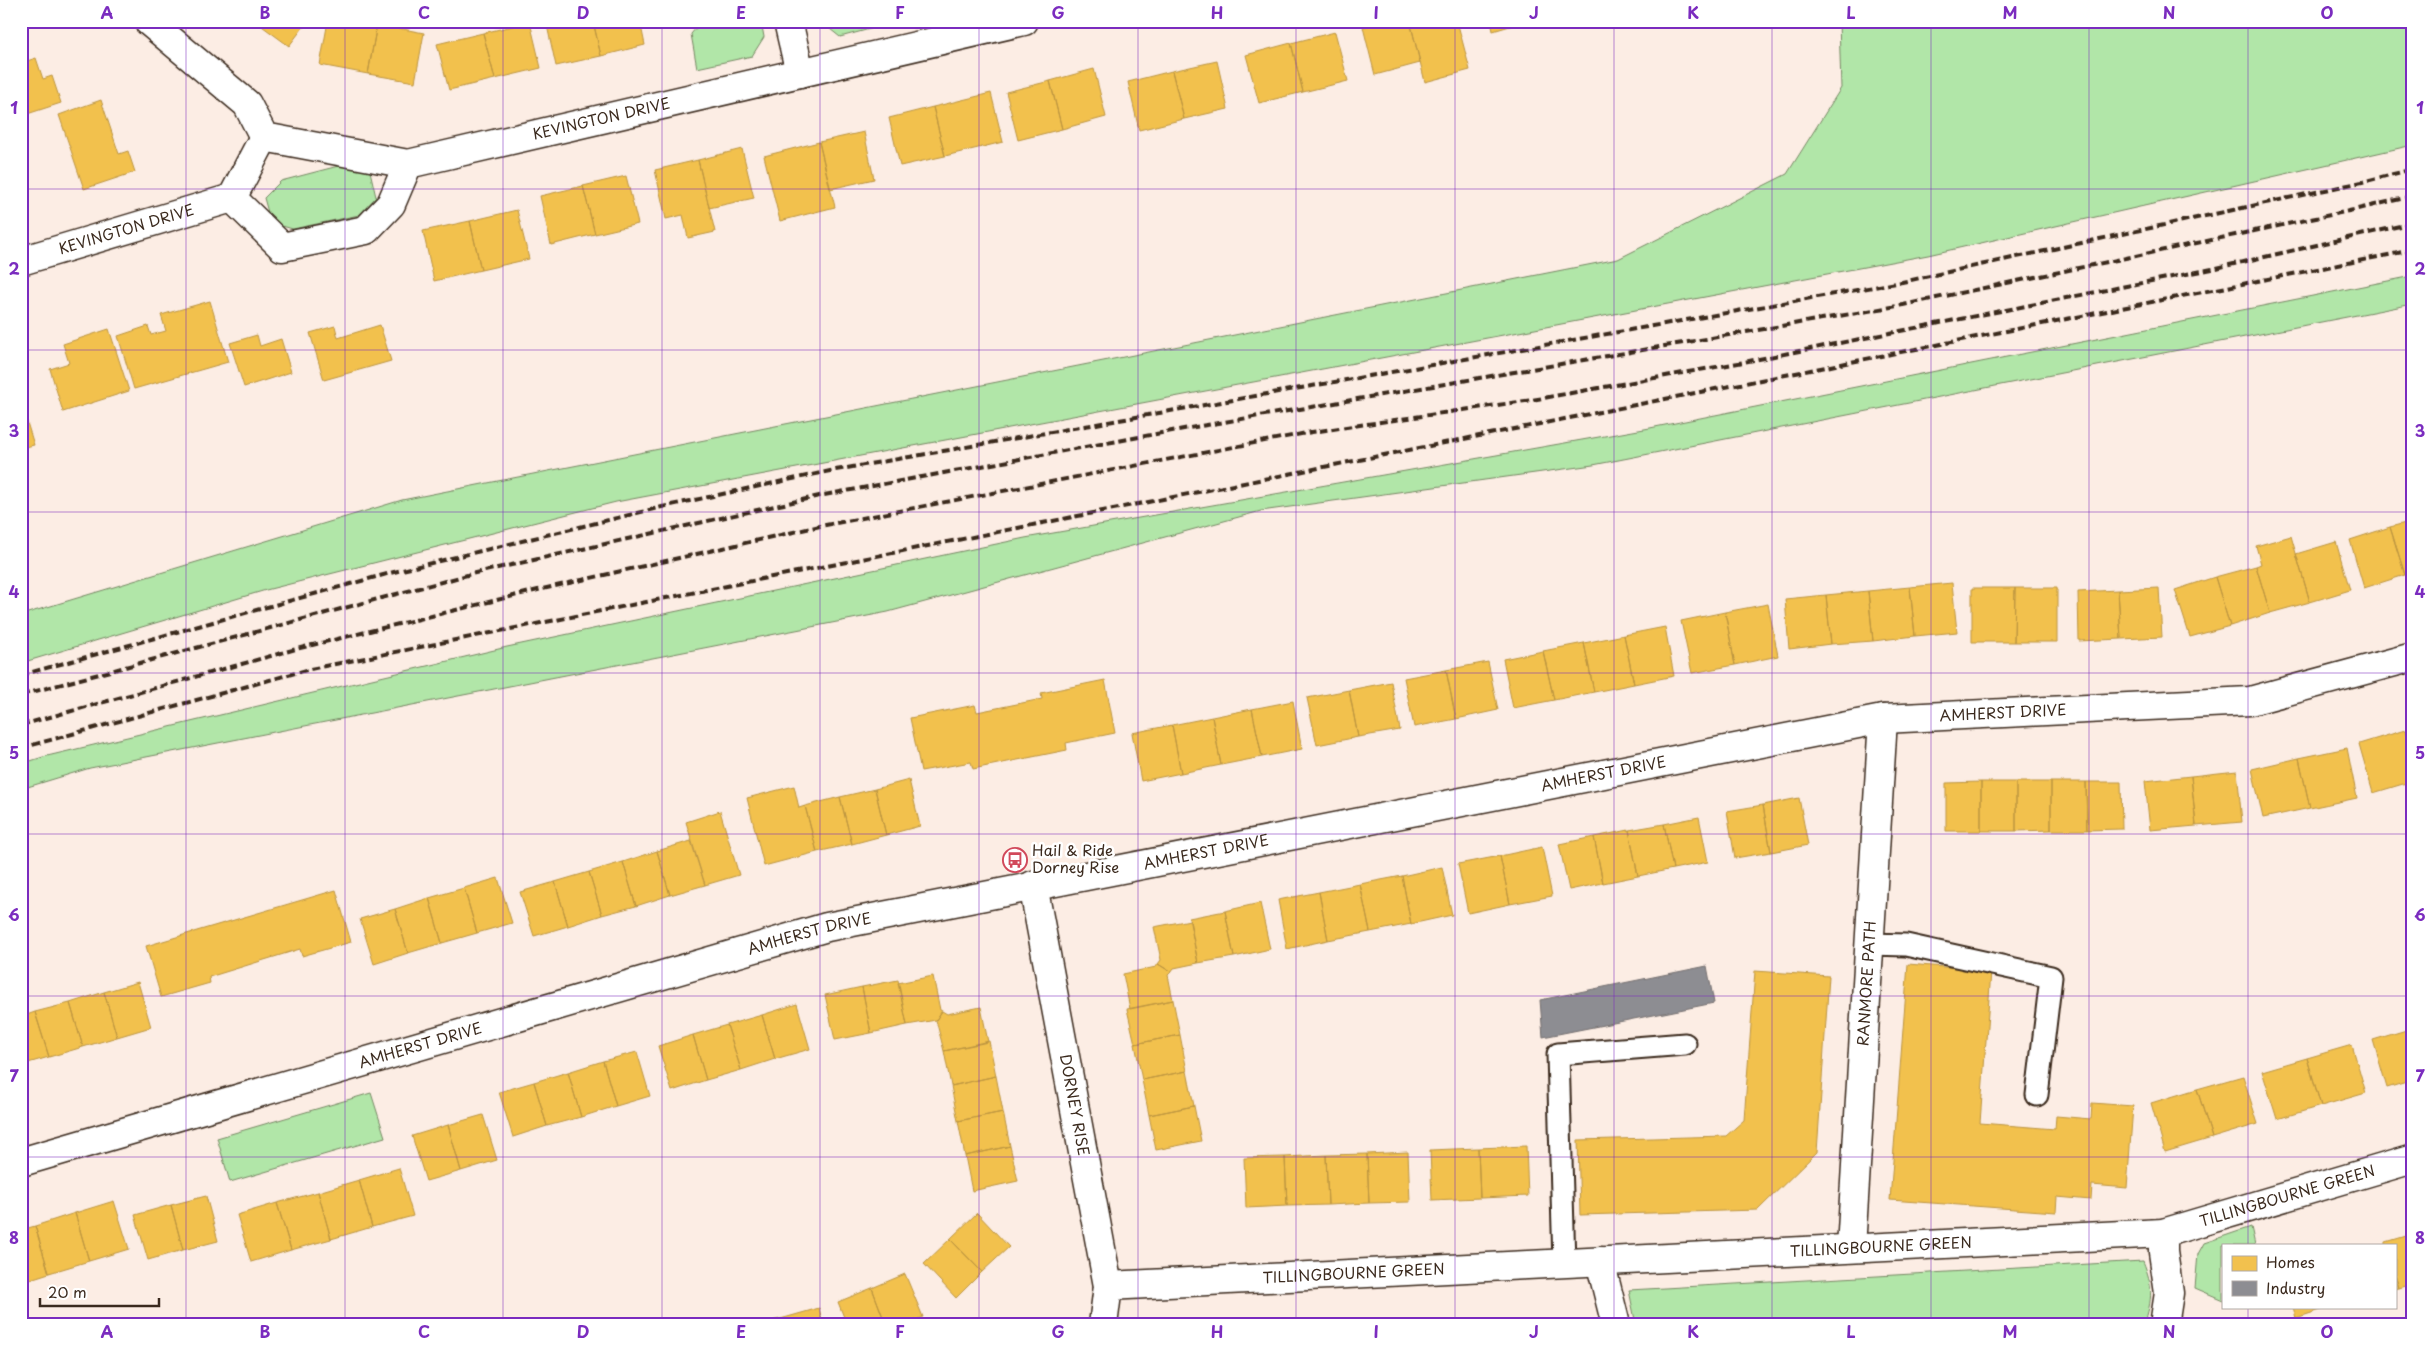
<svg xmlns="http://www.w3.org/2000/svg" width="2434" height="1346" font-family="'Playpen Sans',sans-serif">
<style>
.green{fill:#b1e6a8;stroke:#768863}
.homes{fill:#f2c14e;stroke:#bb9440}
.industry{fill:#8d8d92;stroke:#746f6f}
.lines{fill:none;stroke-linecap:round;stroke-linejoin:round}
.service-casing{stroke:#3b2a1e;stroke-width:25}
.minor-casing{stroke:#3b2a1e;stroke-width:31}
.service{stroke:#fff;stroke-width:21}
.minor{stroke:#fff;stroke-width:28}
.rail{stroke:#3b2a1e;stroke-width:4;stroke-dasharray:8 4;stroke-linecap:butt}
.grid{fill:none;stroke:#7b2cbf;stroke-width:1;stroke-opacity:0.55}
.labels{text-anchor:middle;stroke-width:5;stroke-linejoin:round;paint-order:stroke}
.street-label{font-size:15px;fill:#3b2a1e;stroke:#fff}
.poi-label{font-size:15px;fill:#3b2a1e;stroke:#fff;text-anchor:start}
.neatline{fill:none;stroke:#7b2cbf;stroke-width:2}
.grid-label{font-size:16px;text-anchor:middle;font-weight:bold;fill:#7b2cbf}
</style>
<rect width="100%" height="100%" fill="#fcede4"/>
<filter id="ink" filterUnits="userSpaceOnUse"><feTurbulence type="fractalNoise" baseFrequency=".02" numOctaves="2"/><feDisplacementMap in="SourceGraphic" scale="10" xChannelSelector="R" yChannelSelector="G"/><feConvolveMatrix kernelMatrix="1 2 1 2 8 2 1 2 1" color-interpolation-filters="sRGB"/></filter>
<g filter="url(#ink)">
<!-- green -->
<path class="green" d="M 702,21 L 761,21 L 764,37 L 752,56 L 697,68 L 691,34 Z
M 820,21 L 900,21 L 840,37 Z
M 1839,21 L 2413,21 L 2413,145 L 1928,255 L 616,502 L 266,590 L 21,663 L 21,615 L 402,500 L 1618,259 L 1787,174 L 1841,88 Z
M 346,164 L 370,171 L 376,197 L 359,215 L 293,229 L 271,223 L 264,198 L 281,181 Z
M 2413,276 L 2413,304 L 1593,465 L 1261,511 L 888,612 L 90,768 L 21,789 L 21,764 L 43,757 L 507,647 L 1025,538 L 1650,428 Z
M 371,1093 L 385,1137 L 230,1182 L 217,1138 Z
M 2251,1227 L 2255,1245 L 2223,1245 L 2223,1300 L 2195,1288 L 2198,1254 L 2204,1243 Z
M 2143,1261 C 2153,1286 2153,1298 2144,1325 L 1636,1325 L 1629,1290 Z"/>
<!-- homes -->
<path class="homes" d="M 255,21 L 308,21 L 289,46 Z
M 328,21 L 360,21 L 377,24 L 368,74 L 320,65 Z
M 546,21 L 593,21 L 601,56 L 556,66 Z
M 593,21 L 640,21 L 645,45 L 601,56 Z
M 1388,21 L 1410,21 L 1420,63 L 1375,75 L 1363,27 Z
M 1410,21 L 1457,21 L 1470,70 L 1425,82 Z
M 1491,21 L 1527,21 L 1493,31 Z
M 530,22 L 541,68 L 495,79 L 483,33 Z
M 377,24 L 424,33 L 415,82 L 368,74 Z
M 1335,32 L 1348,81 L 1303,92 L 1291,43 Z
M 483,33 L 495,79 L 449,90 L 437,44 Z
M 1291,43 L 1303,92 L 1259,103 L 1246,55 Z
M 36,58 L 43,79 L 52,76 L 61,103 L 21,116 L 21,63 Z
M 1217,61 L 1228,109 L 1184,119 L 1172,71 Z
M 1094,69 L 1106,117 L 1062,129 L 1050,81 Z
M 1172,71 L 1184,119 L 1139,130 L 1128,82 Z
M 1050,81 L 1062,129 L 1018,140 L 1006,92 Z
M 991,93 L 1003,142 L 945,156 L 933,107 Z
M 101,100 L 119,154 L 128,151 L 135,172 L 84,189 L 59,115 Z
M 933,107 L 945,156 L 900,166 L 889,118 Z
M 864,132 L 874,179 L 830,189 L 819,142 Z
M 819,142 L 835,207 L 780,221 L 764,156 Z
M 742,149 L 754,198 L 709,208 L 698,160 Z
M 698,160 L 715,232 L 688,238 L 683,215 L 666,219 L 655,170 Z
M 626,176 L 638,224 L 595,234 L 583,186 Z
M 583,186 L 595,234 L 551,245 L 540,196 Z
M 517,210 L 529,259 L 481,270 L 470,221 Z
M 470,221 L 481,270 L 434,281 L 423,231 Z
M 210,301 L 228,362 L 134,389 L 118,336 L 148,326 L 151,335 L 166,331 L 161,315 Z
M 380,325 L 391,361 L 324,380 L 310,333 L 335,326 L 338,338 Z
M 109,329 L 129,391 L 63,412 L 50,369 L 69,363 L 63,344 Z
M 257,335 L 260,346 L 281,339 L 291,372 L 244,387 L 230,343 Z
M 21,403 L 34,445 L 21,448 Z
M 2413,521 L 2413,573 L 2405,575 L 2390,527 Z
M 2390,527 L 2405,575 L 2364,588 L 2350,540 Z
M 2291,536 L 2310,602 L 2270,613 L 2256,566 L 2261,564 L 2256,546 Z
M 2336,542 L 2350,590 L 2310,602 L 2296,554 Z
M 2256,566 L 2270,613 L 2230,626 L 2215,577 Z
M 2215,577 L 2230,626 L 2190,637 L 2175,590 Z
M 1952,583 L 1957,632 L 1915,636 L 1910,587 Z
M 1910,587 L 1915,636 L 1873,641 L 1868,591 Z
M 1972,588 L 2015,588 L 2014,642 L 1972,642 Z
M 2015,588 L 2057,588 L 2057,642 L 2014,642 Z
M 2159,588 L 2162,637 L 2121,639 L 2118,590 Z
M 2118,590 L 2121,639 L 2079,641 L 2078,592 Z
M 1868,591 L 1873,641 L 1831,644 L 1826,595 Z
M 1826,595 L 1831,644 L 1789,649 L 1785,599 Z
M 1768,604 L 1778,656 L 1735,665 L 1725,612 Z
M 1725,612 L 1735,665 L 1692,673 L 1681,621 Z
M 1665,627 L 1674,676 L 1634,684 L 1624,635 Z
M 1624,635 L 1634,684 L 1594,692 L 1584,643 Z
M 1584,643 L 1594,692 L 1554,700 L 1543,651 Z
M 1543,651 L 1554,700 L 1513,708 L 1503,659 Z
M 1488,662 L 1498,710 L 1456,719 L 1446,670 Z
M 1446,670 L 1456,719 L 1414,727 L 1404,678 Z
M 1105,680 L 1115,733 L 1066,743 L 1067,750 L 973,769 L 971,762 L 921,771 L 910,718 L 975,705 L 977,712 L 1042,699 L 1041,693 Z
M 1391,682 L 1400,730 L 1358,737 L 1349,690 Z
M 1349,690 L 1358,737 L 1317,745 L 1307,698 Z
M 1293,701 L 1302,749 L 1262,757 L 1252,709 Z
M 1252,709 L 1262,757 L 1221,765 L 1212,717 Z
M 1212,717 L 1221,765 L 1181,773 L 1172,725 Z
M 1172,725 L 1181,773 L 1141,781 L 1132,733 Z
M 2413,728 L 2413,755 L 2405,730 Z
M 2405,730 L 2413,755 L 2413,781 L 2373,793 L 2359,744 Z
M 2347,748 L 2357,798 L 2310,808 L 2299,758 Z
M 2299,758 L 2310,808 L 2263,818 L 2252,769 Z
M 2237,771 L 2242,822 L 2196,826 L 2191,776 Z
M 2191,776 L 2196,826 L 2150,830 L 2145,781 Z
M 909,780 L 920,826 L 886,835 L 875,789 Z
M 1981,782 L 1981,831 L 1946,831 L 1946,783 Z
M 1981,782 L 2016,782 L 2016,831 L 1981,831 Z
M 2016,782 L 2051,782 L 2051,830 L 2016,831 Z
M 2051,782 L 2086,782 L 2087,830 L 2051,830 Z
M 2086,782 L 2121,782 L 2122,829 L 2087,830 Z
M 794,786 L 799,808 L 805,806 L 817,852 L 764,866 L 747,798 Z
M 875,789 L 886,835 L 852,844 L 840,797 Z
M 840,797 L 852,844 L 817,852 L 805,806 Z
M 1799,798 L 1808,845 L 1771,852 L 1763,805 Z
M 1763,805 L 1771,852 L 1735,858 L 1727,811 Z
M 720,811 L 739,875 L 705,885 L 686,822 Z
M 1699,817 L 1708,862 L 1673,869 L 1664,824 Z
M 1664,824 L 1673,869 L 1638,876 L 1629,830 Z
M 1629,830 L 1638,876 L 1603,883 L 1594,837 Z
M 1594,837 L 1603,883 L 1569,890 L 1559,844 Z
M 691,841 L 705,885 L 670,895 L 657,851 Z
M 1542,847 L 1552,896 L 1510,904 L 1500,856 Z
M 657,851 L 670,895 L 636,906 L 623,862 Z
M 1500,856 L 1510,904 L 1468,913 L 1458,864 Z
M 623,862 L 636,906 L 602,915 L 589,872 Z
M 1442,867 L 1452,915 L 1411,924 L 1402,876 Z
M 589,872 L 602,915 L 568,926 L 555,882 Z
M 1402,876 L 1411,924 L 1370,932 L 1360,884 Z
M 498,878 L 512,923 L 477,933 L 464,888 Z
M 555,882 L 568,926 L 534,936 L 520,892 Z
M 1360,884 L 1370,932 L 1328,940 L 1319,892 Z
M 464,888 L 477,933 L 442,943 L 429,898 Z
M 336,890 L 351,942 L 302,956 L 300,949 L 209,977 L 210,983 L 161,997 L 146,946 Z
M 1319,892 L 1328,940 L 1287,949 L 1278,900 Z
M 429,898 L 442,943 L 408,953 L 395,909 Z
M 1260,903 L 1270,949 L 1234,957 L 1225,911 Z
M 395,909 L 408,953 L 374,964 L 360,919 Z
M 1225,911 L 1234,957 L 1198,963 L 1189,918 Z
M 1190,920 L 1198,963 L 1174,968 L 1171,972 L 1158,964 L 1161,960 L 1154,927 Z
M 1158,964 L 1171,972 L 1168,975 L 1173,1000 L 1130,1009 L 1123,974 L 1156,967 Z
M 1908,964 L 1991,971 L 1980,1123 L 2055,1129 L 2056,1116 L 2091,1119 L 2092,1103 L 2133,1106 L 2127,1188 L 2092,1185 L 2091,1200 L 2057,1197 L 2056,1212 L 1890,1200 Z
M 1755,971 L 1829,976 L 1817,1152 L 1758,1210 L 1580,1215 L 1578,1140 L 1726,1136 L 1744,1120 Z
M 933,976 L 940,1010 L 942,1011 L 936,1020 L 907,1025 L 898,983 Z
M 898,980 L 907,1025 L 871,1033 L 862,987 Z
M 138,982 L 151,1027 L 117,1037 L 104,992 Z
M 862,987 L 871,1033 L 835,1040 L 825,995 Z
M 104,992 L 117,1037 L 83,1047 L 70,1003 Z
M 1173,1000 L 1180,1035 L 1135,1044 L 1127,1009 Z
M 70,1003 L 83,1047 L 49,1057 L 35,1012 Z
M 797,1004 L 810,1049 L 775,1059 L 762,1015 Z
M 981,1007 L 988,1042 L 944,1051 L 936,1020 L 942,1011 L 947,1014 Z
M 35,1012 L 49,1057 L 21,1065 L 21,1017 Z
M 762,1015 L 775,1059 L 741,1070 L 727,1025 Z
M 727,1025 L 741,1070 L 706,1080 L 693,1035 Z
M 2413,1028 L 2413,1080 L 2387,1088 L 2373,1040 Z
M 693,1035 L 706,1080 L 672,1091 L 658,1046 Z
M 1180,1035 L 1187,1071 L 1142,1080 L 1135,1044 Z
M 989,1041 L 996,1076 L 951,1086 L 944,1051 Z
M 2352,1045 L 2366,1093 L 2321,1106 L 2307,1058 Z
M 637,1052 L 650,1096 L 616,1106 L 603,1061 Z
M 2307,1058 L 2321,1106 L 2277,1119 L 2262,1071 Z
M 603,1061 L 616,1106 L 581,1117 L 568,1072 Z
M 1187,1071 L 1194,1106 L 1149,1115 L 1142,1080 Z
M 568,1072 L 581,1117 L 547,1126 L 534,1082 Z
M 996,1076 L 1003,1112 L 958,1121 L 951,1086 Z
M 2243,1076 L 2258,1124 L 2212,1138 L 2197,1089 Z
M 534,1082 L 547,1126 L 513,1137 L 499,1092 Z
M 2197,1089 L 2212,1138 L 2165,1152 L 2151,1103 Z
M 1194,1106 L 1201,1141 L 1156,1150 L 1149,1115 Z
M 1003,1112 L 1010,1146 L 965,1156 L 958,1121 Z
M 483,1115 L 497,1160 L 461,1171 L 448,1125 Z
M 448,1125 L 461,1171 L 426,1181 L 412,1136 Z
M 1010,1146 L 1018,1181 L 972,1191 L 965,1156 Z
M 1526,1146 L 1528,1196 L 1480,1198 L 1478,1148 Z
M 1478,1148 L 1480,1198 L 1432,1200 L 1430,1150 Z
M 1408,1152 L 1410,1202 L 1369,1203 L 1367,1154 Z
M 1367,1154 L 1369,1203 L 1328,1205 L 1326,1155 Z
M 1326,1155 L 1328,1205 L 1287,1206 L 1285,1157 Z
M 1285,1157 L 1287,1206 L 1246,1208 L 1244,1158 Z
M 399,1168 L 413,1216 L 372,1227 L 359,1180 Z
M 359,1180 L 372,1227 L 331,1239 L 318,1192 Z
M 318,1192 L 331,1239 L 291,1250 L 277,1203 Z
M 206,1196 L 218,1241 L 183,1250 L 171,1205 Z
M 114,1201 L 129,1249 L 89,1261 L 75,1213 Z
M 277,1203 L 291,1250 L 251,1262 L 237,1215 Z
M 171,1205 L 183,1250 L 148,1260 L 135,1215 Z
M 75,1213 L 89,1261 L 49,1273 L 35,1226 Z
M 977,1213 L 1009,1247 L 982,1272 L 950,1239 Z
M 35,1226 L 49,1273 L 21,1282 L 21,1230 Z
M 2413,1234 L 2413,1283 L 2399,1287 L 2395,1274 L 2395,1245 L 2386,1245 L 2386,1242 Z
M 950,1239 L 982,1272 L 956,1298 L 924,1264 Z
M 905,1274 L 923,1317 L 904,1325 L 886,1325 L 872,1288 Z
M 2395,1274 L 2399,1287 L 2395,1288 Z
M 872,1288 L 886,1325 L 847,1325 L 838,1302 Z
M 2293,1307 L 2330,1307 L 2296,1318 Z
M 819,1308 L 823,1325 L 786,1325 L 784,1318 Z
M 784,1318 L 786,1325 L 755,1325 Z"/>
<!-- industry -->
<path class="industry" d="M 1707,966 L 1714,1003 L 1543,1037 L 1540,1000 Z"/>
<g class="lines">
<defs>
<path id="service" d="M 1870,944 L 1906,945 L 2051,977 L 2037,1095
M 1564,1264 L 1558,1054 L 1685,1044"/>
<g id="minor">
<path d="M 148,21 L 247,104 L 264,137 L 408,164"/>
<path d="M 788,21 L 800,73"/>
<path d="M 232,198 L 264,137"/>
<path id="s1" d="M 21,261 L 232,198 L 282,247 L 366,230 L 391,204 L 408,164 L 1024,21"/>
<path id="s2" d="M 1033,885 L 1108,1286 L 1103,1325"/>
<path id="s3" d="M 21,1162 L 827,927 L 1883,719 L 2250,701 L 2413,657"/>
<path d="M 2163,1233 L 2163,1252 L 2169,1293 L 2164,1325"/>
<path id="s4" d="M 1851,1248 L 1883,719"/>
<path d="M 1600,1261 L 1616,1325"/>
<path id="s5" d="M 1108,1286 L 2163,1233 L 2413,1159"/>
</g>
</defs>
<!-- service casing -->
<use href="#service" class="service-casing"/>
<!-- minor casing -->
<use href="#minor" class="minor-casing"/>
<!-- service -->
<use href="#service" class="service"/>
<!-- minor -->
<use href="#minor" class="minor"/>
<!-- rail -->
<path class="rail" d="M 21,675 L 394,572 L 662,507 L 830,471 L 1902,282 L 2362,182 L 2413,169
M 21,695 L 471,574 L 824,495 L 1172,431 L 1903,305 L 2349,211 L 2413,196
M 21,725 L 296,649 L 538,590 L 820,526 L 1312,432 L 1532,400 L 1744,362 L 2212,269 L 2413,223
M 21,748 L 310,669 L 2413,250"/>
</g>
</g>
<!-- grid -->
<path class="grid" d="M 186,21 L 186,1325M 345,21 L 345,1325M 503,21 L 503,1325M 662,21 L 662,1325M 820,21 L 820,1325M 979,21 L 979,1325M 1138,21 L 1138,1325M 1296,21 L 1296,1325M 1455,21 L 1455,1325M 1614,21 L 1614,1325M 1772,21 L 1772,1325M 1931,21 L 1931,1325M 2089,21 L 2089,1325M 2248,21 L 2248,1245M 21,189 L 2413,189M 21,350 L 2413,350M 21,512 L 2413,512M 21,673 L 2413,673M 21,834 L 2413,834M 21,996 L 2413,996M 21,1157 L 2413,1157M 2248,1307 L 2248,1325"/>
<!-- icons -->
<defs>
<symbol id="bus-ring" viewBox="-11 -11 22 22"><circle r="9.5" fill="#fff" stroke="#d1495b" stroke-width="1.5"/><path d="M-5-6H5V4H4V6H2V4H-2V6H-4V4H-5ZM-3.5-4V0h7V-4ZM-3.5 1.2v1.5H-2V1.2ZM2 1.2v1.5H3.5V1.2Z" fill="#d1495b"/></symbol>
</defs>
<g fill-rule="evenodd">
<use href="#bus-ring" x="1001" y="846" width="28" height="28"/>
</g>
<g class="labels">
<!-- street labels -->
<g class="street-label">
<text dy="5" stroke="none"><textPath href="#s1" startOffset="654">KEVINGTON DRIVE</textPath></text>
<text dy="5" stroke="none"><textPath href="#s1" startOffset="110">KEVINGTON DRIVE</textPath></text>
<text dy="5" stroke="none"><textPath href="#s3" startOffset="2036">AMHERST DRIVE</textPath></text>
<text dy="5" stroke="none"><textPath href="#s3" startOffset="1631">AMHERST DRIVE</textPath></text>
<text dy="5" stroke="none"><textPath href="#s3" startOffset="1226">AMHERST DRIVE</textPath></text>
<text dy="5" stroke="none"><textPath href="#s3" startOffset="821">AMHERST DRIVE</textPath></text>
<text dy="5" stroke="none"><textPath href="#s4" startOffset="265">RANMORE PATH</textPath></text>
<text dy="5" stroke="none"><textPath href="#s3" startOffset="416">AMHERST DRIVE</textPath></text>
<text dy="5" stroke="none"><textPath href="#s2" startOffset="224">DORNEY RISE</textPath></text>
<text dy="5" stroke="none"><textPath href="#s5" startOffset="1186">TILLINGBOURNE GREEN</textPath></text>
<text dy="5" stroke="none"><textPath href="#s5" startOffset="774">TILLINGBOURNE GREEN</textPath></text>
<text dy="5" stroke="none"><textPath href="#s5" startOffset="246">TILLINGBOURNE GREEN</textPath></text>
</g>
<!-- poi labels -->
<g class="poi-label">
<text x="1032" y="856">Hail &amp; Ride<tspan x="1032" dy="17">Dorney Rise</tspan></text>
</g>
</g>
<!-- margin -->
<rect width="2434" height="1346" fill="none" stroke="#fff" stroke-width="55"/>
<!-- legend -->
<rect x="2222" y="1244" width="175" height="65" fill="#ffffff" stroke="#b1aaa5"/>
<rect x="2232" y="1256" width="25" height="15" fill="#f2c14e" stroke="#b1aaa5"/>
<text x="2266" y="1268" font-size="15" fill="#3b2a1e">Homes</text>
<rect x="2232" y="1281" width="25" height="15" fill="#8d8d92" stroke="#b1aaa5"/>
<text x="2266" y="1294" font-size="15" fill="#3b2a1e">Industry</text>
<!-- scale -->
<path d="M40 1298v8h119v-8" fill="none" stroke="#3b2a1e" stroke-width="2.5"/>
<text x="48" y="1298" font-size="15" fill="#3b2a1e" stroke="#ffffff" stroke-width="4" paint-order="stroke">20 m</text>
<rect x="28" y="28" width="2378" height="1290" class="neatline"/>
<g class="grid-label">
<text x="107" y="19">A</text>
<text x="265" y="19">B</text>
<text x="424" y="19">C</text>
<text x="583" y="19">D</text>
<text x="741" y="19">E</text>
<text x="900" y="19">F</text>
<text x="1058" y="19">G</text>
<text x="1217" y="19">H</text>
<text x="1376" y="19">I</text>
<text x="1534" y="19">J</text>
<text x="1693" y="19">K</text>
<text x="1851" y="19">L</text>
<text x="2010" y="19">M</text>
<text x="2169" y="19">N</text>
<text x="2327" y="19">O</text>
<text x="14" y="114">1</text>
<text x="2420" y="114">1</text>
<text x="14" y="275">2</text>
<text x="2420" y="275">2</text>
<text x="14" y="437">3</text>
<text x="2420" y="437">3</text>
<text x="14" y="598">4</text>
<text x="2420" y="598">4</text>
<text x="14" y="759">5</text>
<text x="2420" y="759">5</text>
<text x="14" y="921">6</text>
<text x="2420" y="921">6</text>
<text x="14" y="1082">7</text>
<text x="2420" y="1082">7</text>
<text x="14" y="1244">8</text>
<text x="2420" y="1244">8</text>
<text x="107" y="1338">A</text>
<text x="265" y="1338">B</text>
<text x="424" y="1338">C</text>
<text x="583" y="1338">D</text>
<text x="741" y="1338">E</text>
<text x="900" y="1338">F</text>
<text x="1058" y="1338">G</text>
<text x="1217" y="1338">H</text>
<text x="1376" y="1338">I</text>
<text x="1534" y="1338">J</text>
<text x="1693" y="1338">K</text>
<text x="1851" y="1338">L</text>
<text x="2010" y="1338">M</text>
<text x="2169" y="1338">N</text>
<text x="2327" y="1338">O</text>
</g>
</svg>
